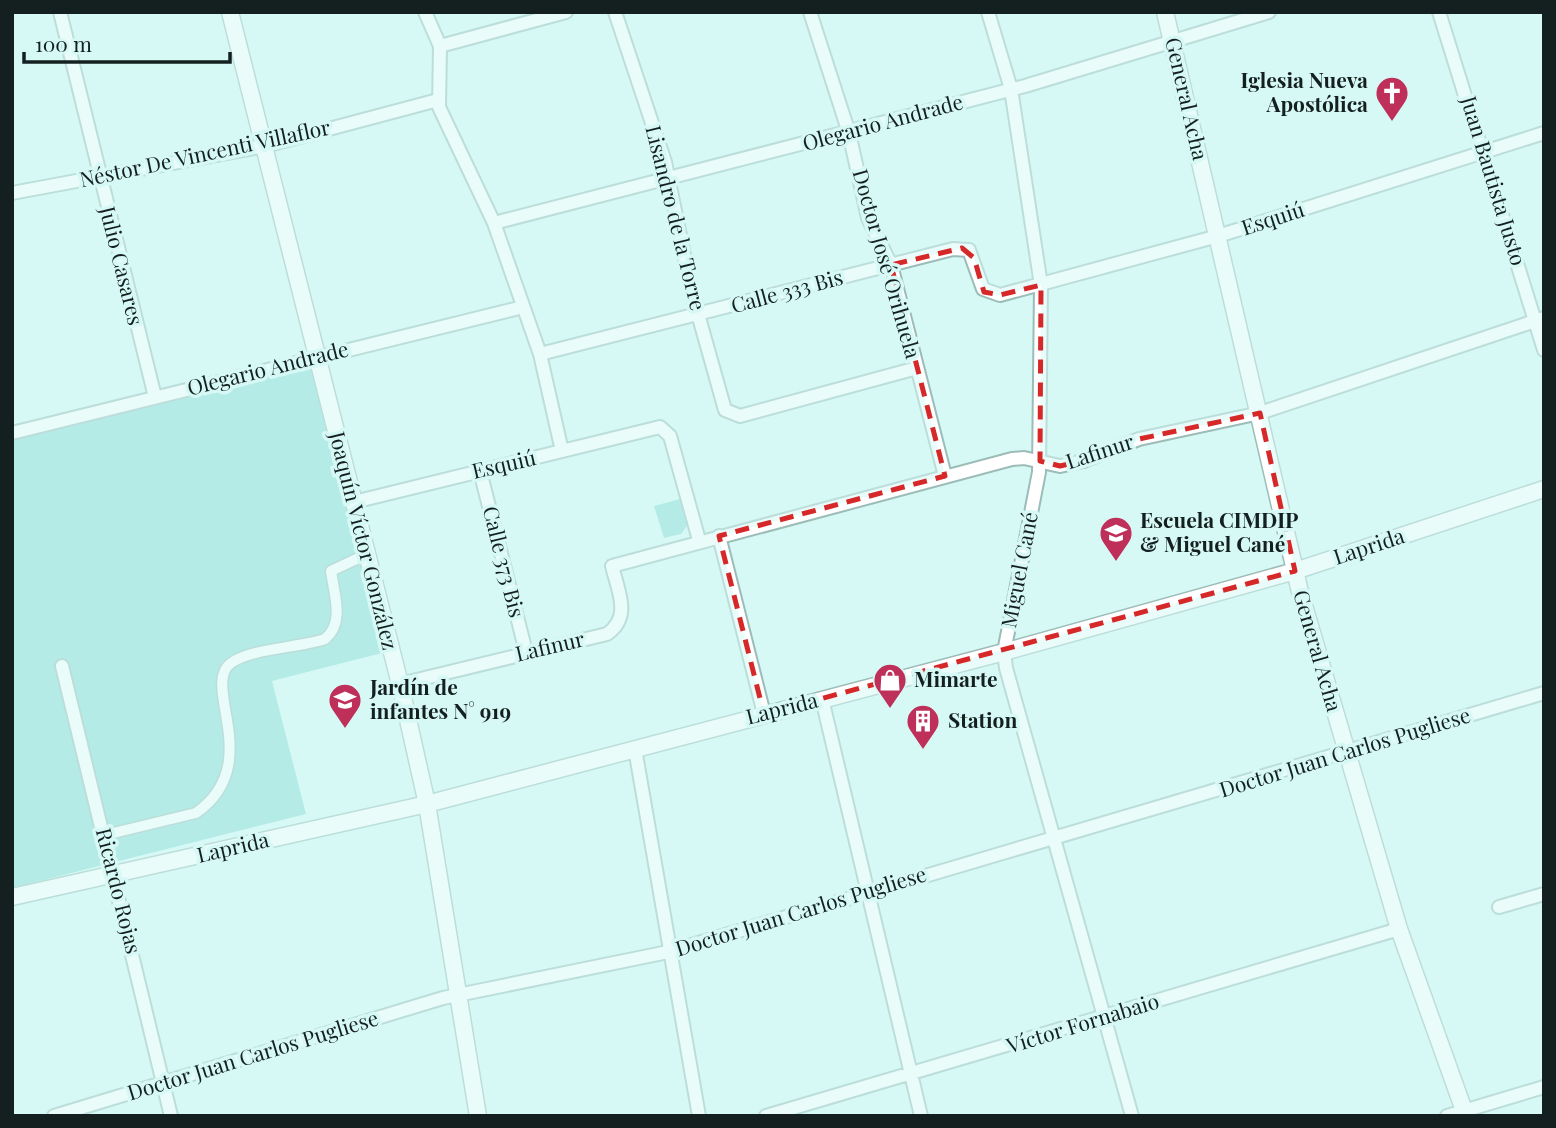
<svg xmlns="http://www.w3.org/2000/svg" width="1556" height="1128" font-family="'Playfair Display',serif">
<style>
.green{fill:#8bdad2}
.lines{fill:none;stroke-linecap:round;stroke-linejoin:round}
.pedestrian-casing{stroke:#9cbcb8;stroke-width:13}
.minor-casing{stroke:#9cbcb8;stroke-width:16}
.tertiary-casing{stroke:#9cbcb8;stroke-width:19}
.pedestrian{stroke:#fff;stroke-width:10}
.minor{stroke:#fff;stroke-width:12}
.tertiary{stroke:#fff;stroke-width:16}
.marked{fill:none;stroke:#d62828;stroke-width:5;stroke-dasharray:14 9;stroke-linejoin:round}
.labels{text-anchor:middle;stroke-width:7;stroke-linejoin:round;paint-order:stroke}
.poi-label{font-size:21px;font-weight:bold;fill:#14201f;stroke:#d7f9f5;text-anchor:start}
.street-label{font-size:21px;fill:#14201f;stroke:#d7f9f5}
</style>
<rect width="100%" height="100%" fill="#d7f9f5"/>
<!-- green -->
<path class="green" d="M 313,365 L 386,652 L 272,681 L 306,814 L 12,888 L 12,440 Z
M 680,499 L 687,526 L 681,534 L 664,538 L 654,506 Z"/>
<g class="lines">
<defs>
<path id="pedestrian" d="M 105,835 L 196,813 C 266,764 200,685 231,663 C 252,648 299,648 325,639 C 345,623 334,594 331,571 L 367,554"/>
<path id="minor" d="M 60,12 L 155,397
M 425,12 L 440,46 L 439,107 L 494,223 L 540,354 L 562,451
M 615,12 L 665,162 L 691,289 L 725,410 L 740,416 L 917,368
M 810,12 L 849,133 L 868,218 L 891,265 L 945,476
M 988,12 L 1011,89 L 1041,285 L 1039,472 L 1004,652 L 1006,668 L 1132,1116
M 1439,12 L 1544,350
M 440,46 L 566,12
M 12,193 L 265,146 L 438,100
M 494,223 L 1025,86 L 1269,12
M 540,354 L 953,249 L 969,250 L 983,289 L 1000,295 L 1218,236 L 1544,133
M 12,433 L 523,307
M 480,471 L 526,652
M 354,502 L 660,427 L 670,436 L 699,540
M 719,536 L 764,714
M 62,666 L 171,1116
M 400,684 L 607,634 C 632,617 618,591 612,566 L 1012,459 L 1024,458 L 1060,466 L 1083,461 L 1139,439 L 1260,413 L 1544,318
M 822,699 L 921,1116
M 635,749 L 699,1116
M 1499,907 L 1544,894
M 54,1116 L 443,998 L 668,952 L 1544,693
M 766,1116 L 1399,929
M 1447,1116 L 1544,1087"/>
<path id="tertiary" d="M 230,12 L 400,684 L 427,804 L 478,1116
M 1165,12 L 1300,592 L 1399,929 L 1466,1116
M 12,897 L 427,804 L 1004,652 L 1295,571 L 1544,489"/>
</defs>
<!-- pedestrian casing -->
<use href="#pedestrian" class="pedestrian-casing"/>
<!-- minor casing -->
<use href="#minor" class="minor-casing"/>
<!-- tertiary casing -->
<use href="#tertiary" class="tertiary-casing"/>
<!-- pedestrian -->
<use href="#pedestrian" class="pedestrian"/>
<!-- minor -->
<use href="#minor" class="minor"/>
<!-- tertiary -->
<use href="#tertiary" class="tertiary"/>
</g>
<!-- marked area -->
<path d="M0 0H1556V1128H0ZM 962,248 L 974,258 L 984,292 L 1000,295 L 1041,285 L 1040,461 L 1060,466 L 1083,461 L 1139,439 L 1260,413 L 1295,571 L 764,714 L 719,536 L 945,476 L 891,265 Z" fill="#d7f9f5" fill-opacity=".55" fill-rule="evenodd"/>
<path class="marked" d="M 962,248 L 974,258 L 984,292 L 1000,295 L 1041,285 L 1040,461 L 1060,466 L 1083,461 L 1139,439 L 1260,413 L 1295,571 L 764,714 L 719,536 L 945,476 L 891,265 Z"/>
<!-- icons -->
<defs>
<symbol id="church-pin" viewBox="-11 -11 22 30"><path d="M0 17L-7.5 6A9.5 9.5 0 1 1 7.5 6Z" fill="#be2f5a" stroke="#d7f9f5"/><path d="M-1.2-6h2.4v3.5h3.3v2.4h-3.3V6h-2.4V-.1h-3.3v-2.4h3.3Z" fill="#fff"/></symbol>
<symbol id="school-pin" viewBox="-11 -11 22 30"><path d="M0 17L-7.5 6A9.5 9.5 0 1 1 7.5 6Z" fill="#be2f5a" stroke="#d7f9f5"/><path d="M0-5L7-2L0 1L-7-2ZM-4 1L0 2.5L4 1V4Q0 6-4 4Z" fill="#fff"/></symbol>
<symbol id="shop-pin" viewBox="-11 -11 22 30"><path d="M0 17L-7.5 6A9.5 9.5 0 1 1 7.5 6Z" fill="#be2f5a" stroke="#d7f9f5"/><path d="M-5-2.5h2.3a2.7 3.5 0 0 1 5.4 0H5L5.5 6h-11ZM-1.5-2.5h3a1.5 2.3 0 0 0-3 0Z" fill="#fff"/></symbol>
<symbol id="building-pin" viewBox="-11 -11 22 30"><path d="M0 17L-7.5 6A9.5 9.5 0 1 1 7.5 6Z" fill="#be2f5a" stroke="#d7f9f5"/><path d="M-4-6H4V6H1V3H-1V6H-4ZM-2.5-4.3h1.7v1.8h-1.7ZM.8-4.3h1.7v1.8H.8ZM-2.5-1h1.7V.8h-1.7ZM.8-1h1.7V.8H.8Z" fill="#fff"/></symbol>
</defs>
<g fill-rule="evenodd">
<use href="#church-pin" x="1373" y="74" width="38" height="52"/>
<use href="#school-pin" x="1097" y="514" width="38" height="52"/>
<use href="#shop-pin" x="871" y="661" width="38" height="52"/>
<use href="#school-pin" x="326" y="681" width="38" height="52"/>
<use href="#building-pin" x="904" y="702" width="38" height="52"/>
</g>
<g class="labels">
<!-- poi labels -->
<g class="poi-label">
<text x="1368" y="88" text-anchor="end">Iglesia Nueva<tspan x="1368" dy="24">Apostólica</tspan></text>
<text x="1140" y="528">Escuela CIMDIP<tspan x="1140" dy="24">&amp; Miguel Cané</tspan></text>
<text x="914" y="687">Mimarte</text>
<text x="370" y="695">Jardín de<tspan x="370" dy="24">infantes N° 919</tspan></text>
<text x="948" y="728">Station</text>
</g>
<!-- street labels -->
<g class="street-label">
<text transform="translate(1186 99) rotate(77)" y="7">General Acha</text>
<text transform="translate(883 123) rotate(-15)" y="7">Olegario Andrade</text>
<text transform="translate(205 154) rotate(-12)" y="7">Néstor De Vincenti Villaflor</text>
<text transform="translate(1493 181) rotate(73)" y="7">Juan Bautista Justo</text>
<text transform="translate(675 218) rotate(76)" y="7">Lisandro de la Torre</text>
<text transform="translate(1273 219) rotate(-18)" y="7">Esquiú</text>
<text transform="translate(886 264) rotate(74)" y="7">Doctor José Orihuela</text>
<text transform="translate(121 266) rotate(76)" y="7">Julio Casares</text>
<text transform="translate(787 292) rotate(-15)" y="7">Calle 333 Bis</text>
<text transform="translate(268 369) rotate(-14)" y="7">Olegario Andrade</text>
<text transform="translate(1100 452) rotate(-18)" y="7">Lafinur</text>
<text transform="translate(504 465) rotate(-13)" y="7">Esquiú</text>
<text transform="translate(363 541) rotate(76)" y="7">Joaquín Víctor González</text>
<text transform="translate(1369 547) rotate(-18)" y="7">Laprida</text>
<text transform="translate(503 562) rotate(76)" y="7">Calle 373 Bis</text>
<text transform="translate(1020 570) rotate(-79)" y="7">Miguel Cané</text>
<text transform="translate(550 647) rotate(-13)" y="7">Lafinur</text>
<text transform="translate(1317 651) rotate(74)" y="7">General Acha</text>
<text transform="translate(782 709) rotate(-14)" y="7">Laprida</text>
<text transform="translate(1345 753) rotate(-17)" y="7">Doctor Juan Carlos Pugliese</text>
<text transform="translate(233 848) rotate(-13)" y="7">Laprida</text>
<text transform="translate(118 891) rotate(76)" y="7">Ricardo Rojas</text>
<text transform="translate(801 912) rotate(-17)" y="7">Doctor Juan Carlos Pugliese</text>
<text transform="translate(1083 1024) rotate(-17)" y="7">Víctor Fornabaio</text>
<text transform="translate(253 1056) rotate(-17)" y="7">Doctor Juan Carlos Pugliese</text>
</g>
</g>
<!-- border -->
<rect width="1556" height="1128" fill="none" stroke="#14201f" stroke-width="28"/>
<!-- scale -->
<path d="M24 52v10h206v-10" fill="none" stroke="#14201f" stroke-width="3.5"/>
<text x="35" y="52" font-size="21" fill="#14201f" stroke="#d7f9f5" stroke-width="5" paint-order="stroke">100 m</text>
</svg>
